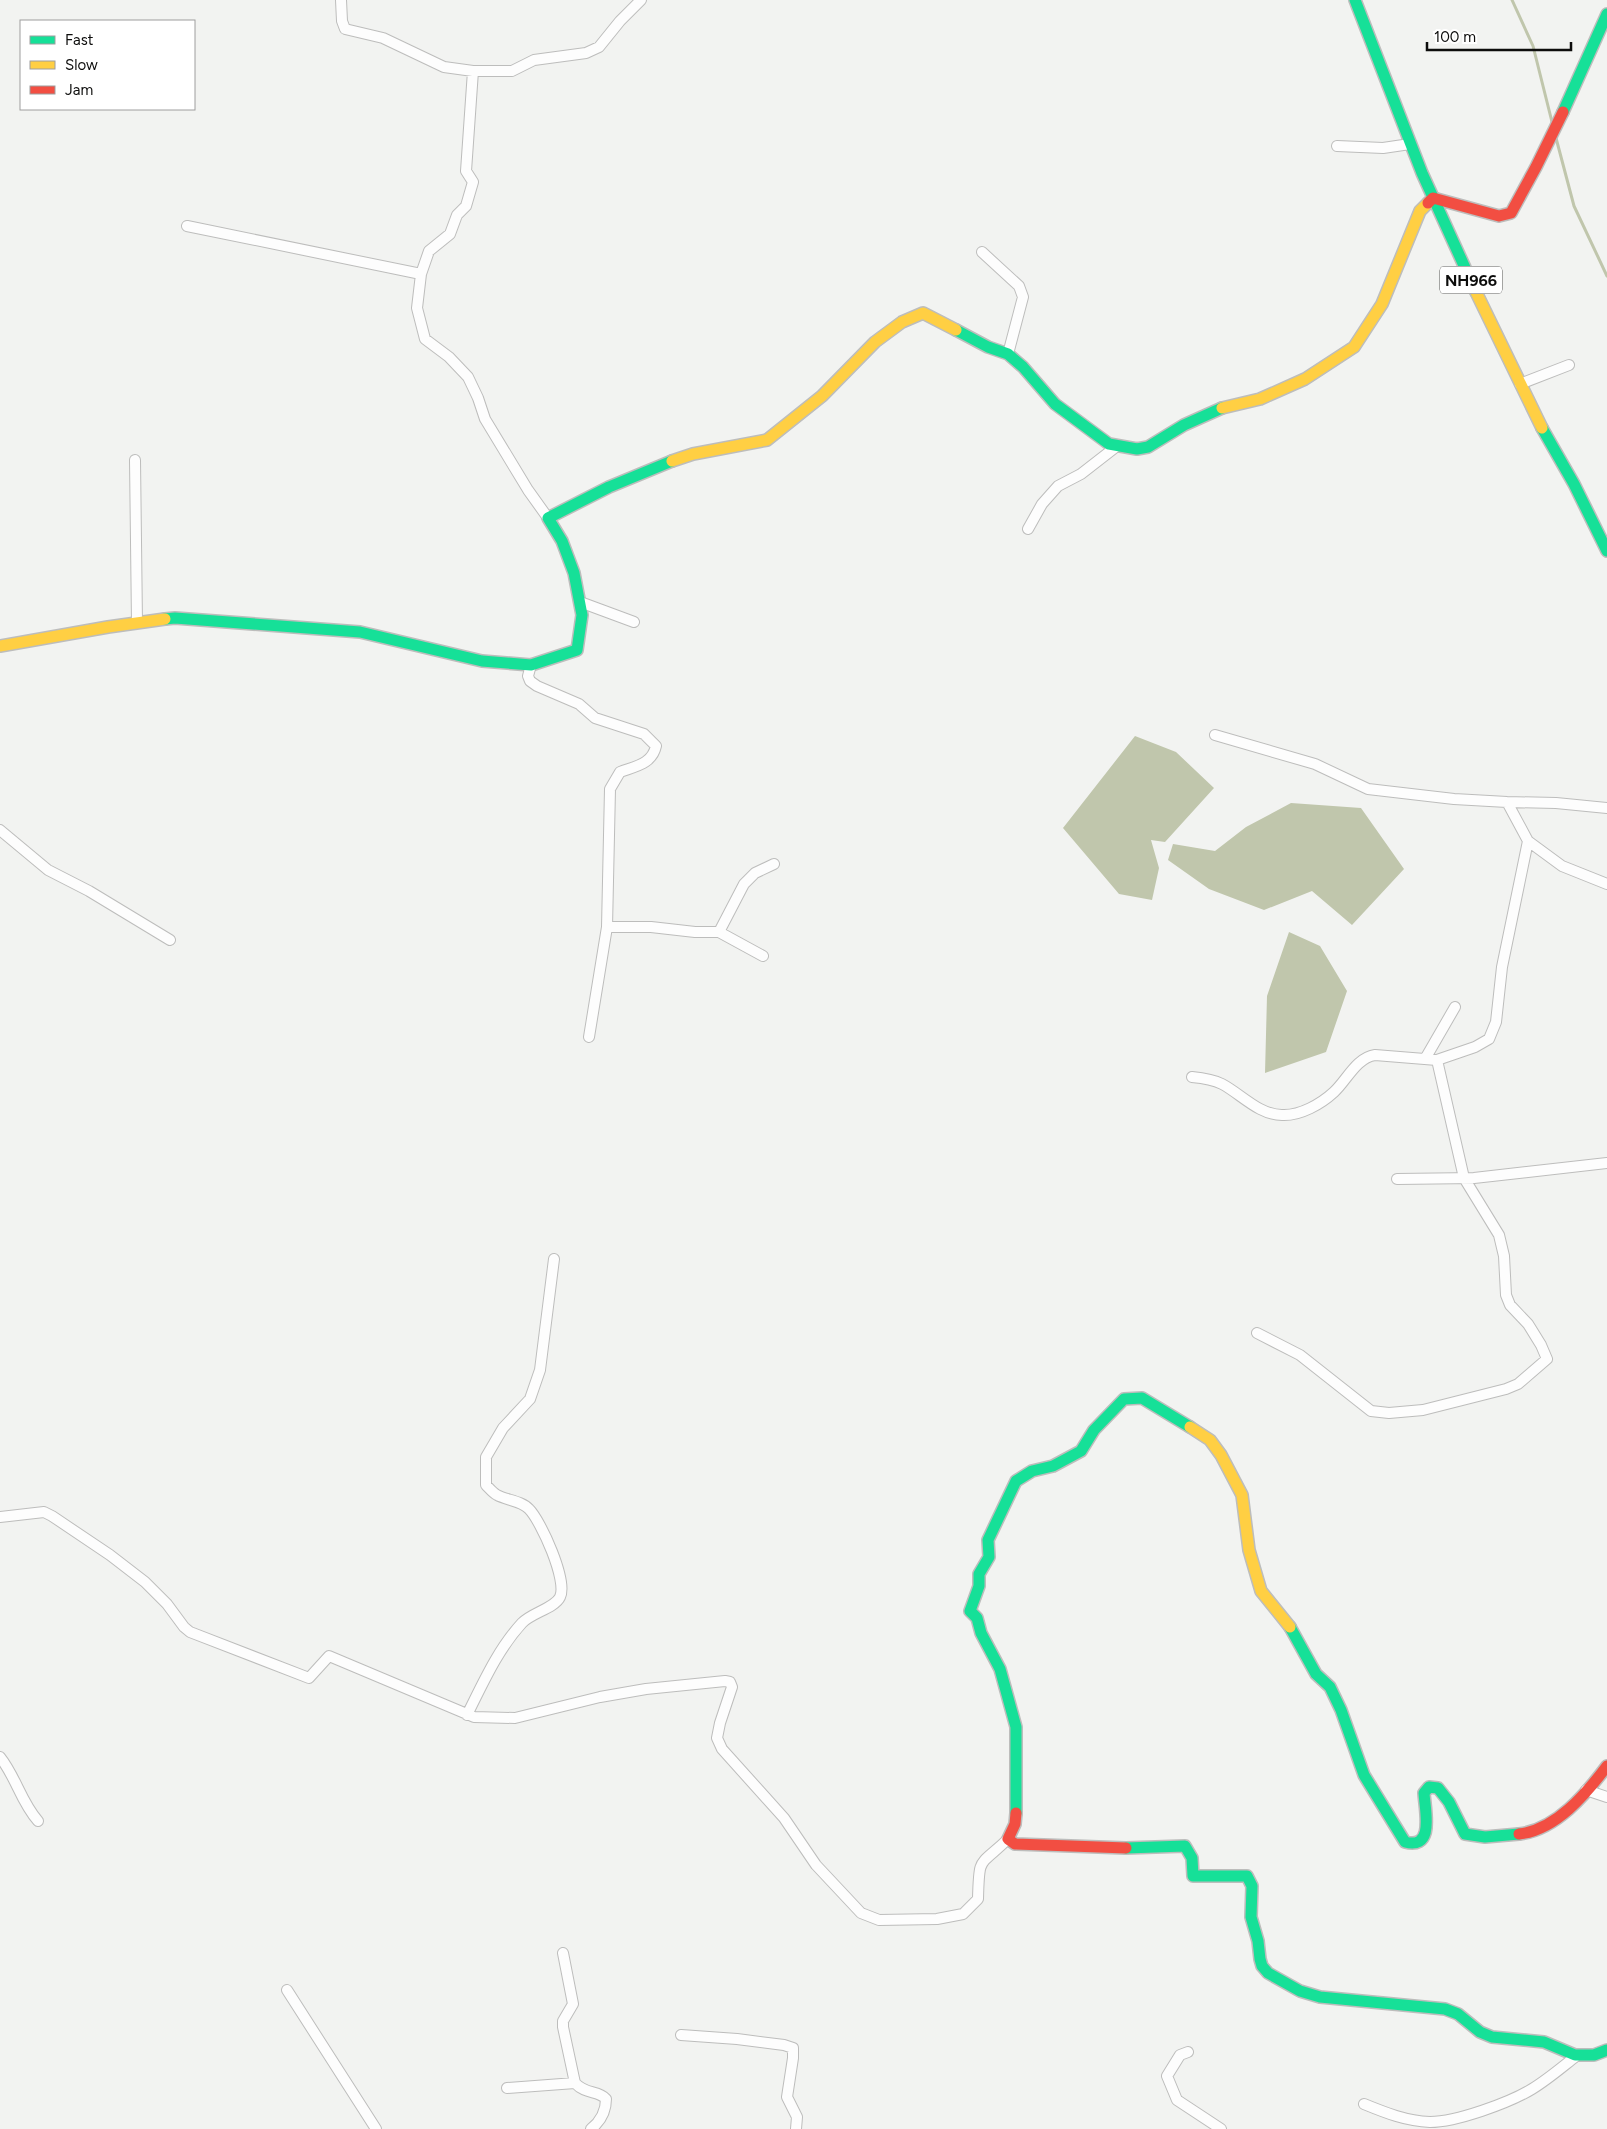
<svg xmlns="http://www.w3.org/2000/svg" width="1607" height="2129" font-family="Figtree,sans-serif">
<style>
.water{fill:#c0c6ac}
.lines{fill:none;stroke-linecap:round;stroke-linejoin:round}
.stream{stroke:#c0c6ac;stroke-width:3}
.street-casing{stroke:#bdbdbc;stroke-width:12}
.fast-casing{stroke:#bdbdbc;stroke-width:14}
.slow-casing{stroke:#bdbdbc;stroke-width:14}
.jam-casing{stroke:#bdbdbc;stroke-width:14}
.street{stroke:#fdfdfd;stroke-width:10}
.fast{stroke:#16e098;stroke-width:11}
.slow{stroke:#ffcf43;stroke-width:11}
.jam{stroke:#f24e42;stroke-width:11}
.labels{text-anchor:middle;stroke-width:4;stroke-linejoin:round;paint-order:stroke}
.shield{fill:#fff;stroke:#565655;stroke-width:1}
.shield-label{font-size:16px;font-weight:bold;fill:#0d0d0c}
</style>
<rect width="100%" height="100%" fill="#f2f3f1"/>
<!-- water -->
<path class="water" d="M 1135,736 L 1176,752 L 1214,788 L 1165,842 L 1151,840 L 1159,868 L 1152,900 L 1119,894 L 1063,828 Z
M 1291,803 L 1361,808 L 1404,869 L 1352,925 L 1312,891 L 1264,910 L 1209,889 L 1168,860 L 1173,844 L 1215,851 L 1246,827 Z
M 1289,932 L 1320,946 L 1347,991 L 1326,1052 L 1265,1073 L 1267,996 Z"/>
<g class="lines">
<!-- stream -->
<path class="stream" d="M 1512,0 L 1533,46 L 1552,122
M 1556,138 L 1574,206 L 1607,276"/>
<defs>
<path id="street" d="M 341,0 L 342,21 L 345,29 L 383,38 L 444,67 L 473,71 L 512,71 L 534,60 L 586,53 L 599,47 L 620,21 L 641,0
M 473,71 L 466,171 L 473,182 L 466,206 L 457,215 L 450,234 L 429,251 L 421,274 L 417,308 L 425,339 L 449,357 L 468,377 L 478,398 L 485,419 L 528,490 L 548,518
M 1337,146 L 1383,148 L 1410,144
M 187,226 L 421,274
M 982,252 L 1019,286 L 1023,297 L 1008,354
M 1520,384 L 1569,365
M 135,460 L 137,623
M 1028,529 L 1042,504 L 1058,486 L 1081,474 L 1117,446
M 580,602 L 634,622
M 531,665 L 528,676 L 530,681 L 537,686 L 579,704 L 595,718 L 644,734 L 656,746 C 652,764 636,766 620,772 L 610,789 L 607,927 L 651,927 L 695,932 L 719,932 L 763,956
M 1215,735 L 1315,764 L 1368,789 L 1454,799 L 1507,802 L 1556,803 L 1607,808
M 1507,802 L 1528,841 L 1562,866 L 1607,884
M 0,830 L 48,870 L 89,891 L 170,940
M 719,932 L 744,884 L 755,873 L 774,864
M 589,1037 L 607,927
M 1425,1059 L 1455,1007
M 1192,1077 C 1202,1078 1212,1079 1222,1084 C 1241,1094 1259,1115 1282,1115 C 1300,1116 1321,1104 1334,1092 C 1347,1080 1356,1058 1375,1055 L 1437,1060 L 1475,1047 L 1489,1039 L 1496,1022 L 1502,967 L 1528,841
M 1397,1179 L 1474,1178 L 1607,1163
M 1257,1333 L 1300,1355 L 1371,1411 L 1389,1413 L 1423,1410 L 1506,1389 L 1518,1384 L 1547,1359 L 1541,1345 L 1528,1324 L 1510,1305 L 1506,1295 L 1504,1256 L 1499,1235 L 1464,1178 L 1437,1060
M 0,1517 L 44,1512 L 52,1516 L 110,1555 L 145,1582 L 167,1604 L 184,1627 L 190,1632 L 309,1678 L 329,1656 L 474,1717 L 515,1718 L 600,1697 L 646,1689 L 725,1681 L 730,1682 L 732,1687 L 720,1723 L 717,1738 L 722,1749 L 784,1818 L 816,1865 L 861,1913 L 879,1920 L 937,1919 L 963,1914 L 978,1899 C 979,1855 979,1867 1008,1839
M 467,1715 C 483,1683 498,1649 522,1623 C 531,1613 555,1608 560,1597 C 568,1581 541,1521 529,1509 C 522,1501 506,1500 497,1495 C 493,1493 489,1488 486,1485 L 486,1457 L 503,1428 L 530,1399 L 540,1370 L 554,1259
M 0,1757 C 16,1777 21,1802 38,1821
M 1586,1790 L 1607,1797
M 563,1953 L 573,2004 L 563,2021 L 563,2027 L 575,2083 C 586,2095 598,2090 606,2099 C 606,2111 601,2121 591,2129
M 287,1990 L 376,2129
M 681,2035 L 737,2039 L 784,2045 L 793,2048 L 793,2058 L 787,2097 L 797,2117 L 796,2129
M 1188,2052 L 1180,2055 L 1167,2076 L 1177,2100 L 1221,2129
M 507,2088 L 575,2083
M 1364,2104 C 1386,2113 1406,2121 1430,2122 C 1456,2122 1509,2103 1532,2089 C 1547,2080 1561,2068 1575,2057"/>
<path id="fast" d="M 1355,0 L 1422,173 L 1476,292
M 1563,112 L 1607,14
M 956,330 L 988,347 L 1008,354 L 1023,367 L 1055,404 L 1109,444 L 1137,449 L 1148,447 L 1184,425 L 1222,408
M 1542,428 L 1574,484 L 1607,551
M 165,619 L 175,618 L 360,632 L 482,661 L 531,665 L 577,650 L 582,615 L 574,573 L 562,541 L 548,518 L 609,487 L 672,461
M 1290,1627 L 1316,1674 L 1330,1687 L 1341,1710 L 1364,1775 L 1405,1842 C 1435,1850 1425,1811 1424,1793 L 1429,1787 L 1438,1788 L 1449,1802 L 1465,1834 L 1485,1837 L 1519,1834
M 1016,1813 L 1016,1727 L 1000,1669 L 981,1633 L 977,1618 L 970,1611 L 979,1586 L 979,1574 L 989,1557 L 988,1540 L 1016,1481 L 1032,1471 L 1053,1466 L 1081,1451 L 1094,1430 L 1124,1399 L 1142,1398 L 1190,1427
M 1126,1848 L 1185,1846 L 1192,1858 L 1193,1876 L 1247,1876 L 1252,1886 L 1251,1917 L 1258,1941 L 1260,1959 L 1262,1966 L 1268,1973 L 1300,1991 L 1320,1997 L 1445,2009 L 1458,2014 L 1480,2032 L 1492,2037 L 1544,2042 L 1575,2055 L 1594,2055 L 1607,2050"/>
<path id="slow" d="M 1476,292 L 1542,428
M 1222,408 L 1260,399 L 1305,379 L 1354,347 L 1382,304 L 1420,211 L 1428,203
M 672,461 L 693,454 L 767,440 L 822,396 L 875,342 L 902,322 L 923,313 L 956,330
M 0,646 L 108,627 L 165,619
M 1190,1427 L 1210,1440 L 1221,1455 L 1242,1495 L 1249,1550 L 1261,1591 L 1290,1627"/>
<path id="jam" d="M 1428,203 L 1433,198 L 1499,216 L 1511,213 L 1536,167 L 1563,112
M 1016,1813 L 1015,1824 L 1008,1839 L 1015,1844 L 1126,1848
M 1519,1834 C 1556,1830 1586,1794 1607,1766"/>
</defs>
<!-- street casing -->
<use href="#street" class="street-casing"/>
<!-- fast casing -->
<use href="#fast" class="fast-casing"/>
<!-- slow casing -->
<use href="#slow" class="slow-casing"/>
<!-- jam casing -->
<use href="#jam" class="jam-casing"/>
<!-- street -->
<use href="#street" class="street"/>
<!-- fast -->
<use href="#fast" class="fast"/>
<!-- slow -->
<use href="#slow" class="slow"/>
<!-- jam -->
<use href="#jam" class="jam"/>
</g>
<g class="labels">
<!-- shield labels -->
<rect class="shield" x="1440" y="266.5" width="62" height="27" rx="4"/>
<g class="shield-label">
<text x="1471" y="286">NH966</text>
</g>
</g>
<!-- legend -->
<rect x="20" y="20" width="175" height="90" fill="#ffffff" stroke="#9e9e9e"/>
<rect x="30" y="36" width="25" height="8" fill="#16e098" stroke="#9e9e9e"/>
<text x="65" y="45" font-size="15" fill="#0d0d0c">Fast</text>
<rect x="30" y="61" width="25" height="8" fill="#ffcf43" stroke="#9e9e9e"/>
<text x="65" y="70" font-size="15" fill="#0d0d0c">Slow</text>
<rect x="30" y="86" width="25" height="8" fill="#f24e42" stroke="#9e9e9e"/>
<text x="65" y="95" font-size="15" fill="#0d0d0c">Jam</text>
<!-- scale -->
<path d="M1427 42v8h144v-8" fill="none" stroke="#0d0d0c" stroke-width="2.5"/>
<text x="1434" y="42" font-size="15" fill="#0d0d0c" stroke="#ffffff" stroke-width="4" paint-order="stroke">100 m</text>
</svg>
